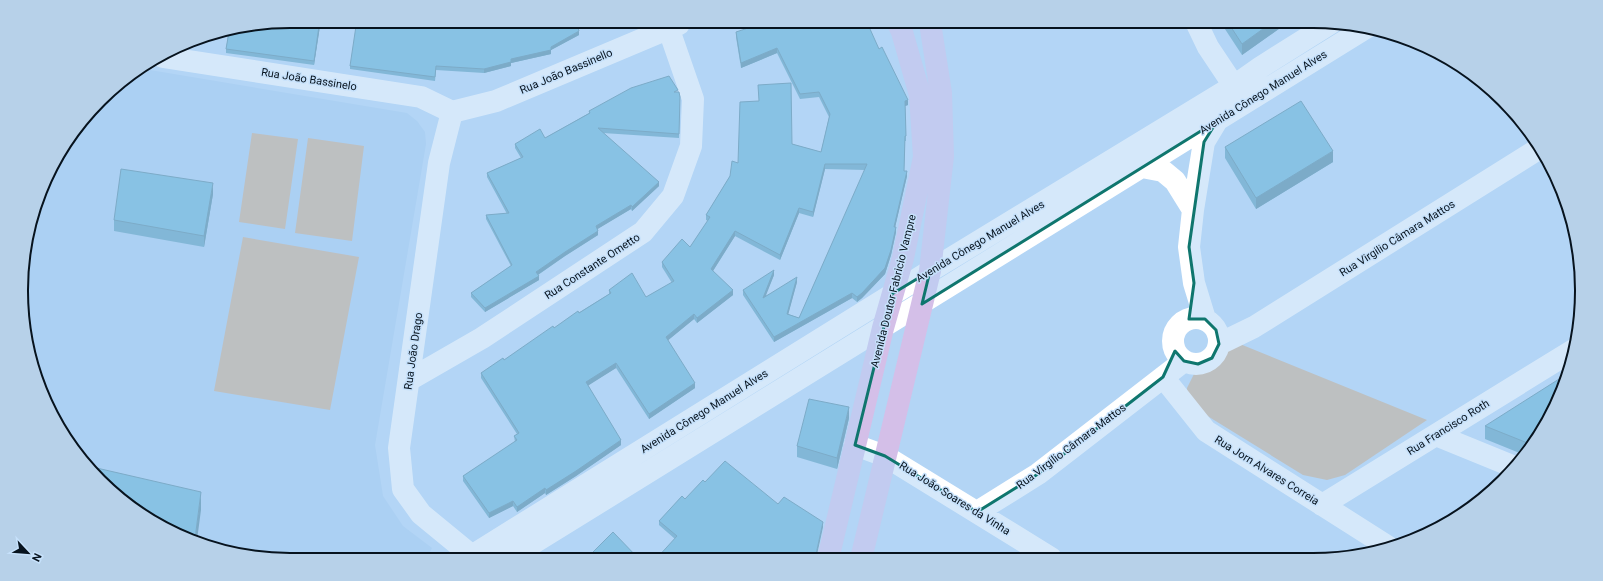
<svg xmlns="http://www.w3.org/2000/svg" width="1603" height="581" font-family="Roboto,sans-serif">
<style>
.built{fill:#a3c9ef}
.green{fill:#cba681}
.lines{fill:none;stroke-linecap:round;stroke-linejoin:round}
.minor{stroke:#fff;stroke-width:22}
.major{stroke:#d4bfe8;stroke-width:22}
.wall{fill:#4893b1}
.shaded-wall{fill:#3b7890}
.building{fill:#54abce;stroke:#3b7890}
.marked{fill:none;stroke:#0f766e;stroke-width:3;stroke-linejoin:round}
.labels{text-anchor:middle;stroke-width:3;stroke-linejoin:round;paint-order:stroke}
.street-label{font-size:11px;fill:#07131e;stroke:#c6e1fb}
.rim{fill:none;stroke:#07131e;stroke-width:2}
</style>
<rect width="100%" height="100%" fill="#b3d5f5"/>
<!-- built -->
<path class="built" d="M 144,69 L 407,113 L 417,121 L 425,132 L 426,144 L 375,445 L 383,496 L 403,526 L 432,548 L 426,560 L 291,560 L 221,551 L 141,514 L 100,481 L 67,440 L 30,360 L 22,308 L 23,256 L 49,171 L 77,126 L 113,88 Z"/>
<!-- green -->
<path class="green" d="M 252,133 L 298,139 L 285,229 L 239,222 Z
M 308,138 L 364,146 L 352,241 L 295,233 Z
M 29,235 L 32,236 L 22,282 L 23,256 Z
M 243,237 L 359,257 L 330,410 L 214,391 Z
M 1240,344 L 1427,420 L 1345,475 L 1327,480 L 1303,475 L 1188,404 L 1187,388 L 1196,370 Z"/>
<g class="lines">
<!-- minor -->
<path class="minor" d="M 1196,22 L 1208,47 L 1234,86
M 163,57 L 421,97 L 452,112
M 452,112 L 439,163 L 399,448 L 403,489 L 421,514 L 477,560
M 452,112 L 496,101 L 679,24
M 1142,167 L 1163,171 L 1175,181 L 1193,210
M1173 341a23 23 0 1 1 46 0a23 23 0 1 1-46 0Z
M 1205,319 L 1194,283 L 1189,247 L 1193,210 L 1204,142 L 1216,122
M 1219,344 L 1254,327 L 1540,148
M 1163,377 L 1206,431 L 1387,546
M 409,380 L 482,338 L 643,232 L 673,196 L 691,146 L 693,99 L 667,24
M 1436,435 L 1512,466
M 855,445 L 885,456 L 1051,558
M 1322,505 L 1575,349
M 977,512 L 1038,474 L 1184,361
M 465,560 L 930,271 L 1234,86 L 1261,67 L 1331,23
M 506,560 L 1366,28"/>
<!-- major -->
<path class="major" d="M 828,559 L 883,328 L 903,258 L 924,157 L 920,95 L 902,32 L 898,23
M 861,559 L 930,271 L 943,156 L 941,93 L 930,23"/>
</g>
<!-- wall -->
<path class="wall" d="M 1221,21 L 1290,21 L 1242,55 L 1221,23 Z
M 238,26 L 320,26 L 314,65 L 226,53 L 226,49 L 228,36 L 210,35 Z
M 736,32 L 879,49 L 908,105 L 905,106 L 906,141 L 905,141 L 904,171 L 907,176 L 895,227 L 896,232 L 891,255 L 885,274 L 862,298 L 857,302 L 852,298 L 774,342 L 743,295 L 743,290 L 774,275 L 765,296 L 797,282 L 788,314 L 799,318 L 865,170 L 825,169 L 813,217 L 799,213 L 780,260 L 735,236 L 713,271 L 733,295 L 697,323 L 694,319 L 668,340 L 695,388 L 649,419 L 616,368 L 588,385 L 621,445 L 576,476 L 546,495 L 545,493 L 517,512 L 513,506 L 489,518 L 463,481 L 463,476 L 515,442 L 514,436 L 517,434 L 481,378 L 481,373 L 504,360 L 554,328 L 609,294 L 609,290 L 646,297 L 672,283 L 662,267 L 662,262 L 690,247 L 708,221 L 706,220 L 706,215 L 738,163 L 792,144 L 821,152 L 829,117 L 819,97 L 800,99 L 777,53 L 741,68 L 736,37 Z
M 579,35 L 551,50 L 551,54 L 511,63 L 511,66 L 484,73 L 436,70 L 435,81 L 350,69 L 350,66 Z
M 678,92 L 680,97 L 679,138 L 603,133 L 659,186 L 632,211 L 631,209 L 597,229 L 598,235 L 565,256 L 538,275 L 539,280 L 485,312 L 471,297 L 471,293 L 511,266 L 486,219 L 486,215 L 507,214 L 487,177 L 487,173 L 521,158 L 515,148 L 515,144 L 545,138 L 589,113 L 589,111 Z
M 1225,147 L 1333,162 L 1256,209 L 1225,158 Z
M 213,194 L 204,247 L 114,231 L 114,220 Z
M 849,418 L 837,469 L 797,457 L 797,446 Z
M 1546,425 L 1522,454 L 1485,439 L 1485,426 Z
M 705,482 L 778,504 L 823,527 L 675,539 L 659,525 L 659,521 Z"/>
<!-- shaded-wall -->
<path class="shaded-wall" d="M 1274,21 L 1290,21 L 1242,55 L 1242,44 Z
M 319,26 L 320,26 L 314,65 L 314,61 Z
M 579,31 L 579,35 L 551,50 L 551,54 L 511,63 L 511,66 L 484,73 L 484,69 L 511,59 L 551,47 Z
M 777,48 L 777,53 L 741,68 L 741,63 Z
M 908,100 L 908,105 L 905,106 L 905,101 Z
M 1333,151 L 1333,162 L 1256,209 L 1256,198 Z
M 825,164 L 825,169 L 813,217 L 813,212 Z
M 907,171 L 907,176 L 894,232 L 894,227 Z
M 659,182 L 659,186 L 632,211 L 632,207 Z
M 213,183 L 213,194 L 204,247 L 204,236 Z
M 631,205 L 631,209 L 596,230 L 596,226 Z
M 799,208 L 799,213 L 780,260 L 780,255 Z
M 896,227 L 896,232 L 891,255 L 885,274 L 862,298 L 857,302 L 857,297 Z
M 598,231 L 598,235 L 565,256 L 536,276 L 536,272 L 565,252 Z
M 735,231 L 735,236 L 711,274 L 711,269 Z
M 774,270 L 774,275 L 763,303 L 763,298 Z
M 539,276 L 539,280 L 485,312 L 485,308 Z
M 797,277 L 797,282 L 787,319 L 787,314 Z
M 733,290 L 733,295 L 697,323 L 697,318 Z
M 852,293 L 852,298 L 774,342 L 774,337 Z
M 694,314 L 694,319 L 666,342 L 666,337 Z
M 616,363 L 616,368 L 586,387 L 586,382 Z
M 695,383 L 695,388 L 649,419 L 649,414 Z
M 849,407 L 849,418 L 837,469 L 837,458 Z
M 621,440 L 621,445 L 576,476 L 546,495 L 546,490 Z
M 545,488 L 545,493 L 517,512 L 517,507 Z
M 201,492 L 201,510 L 197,540 L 195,539 Z
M 513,501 L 513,506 L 489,518 L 489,513 Z
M 823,522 L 823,527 L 816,559 L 815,559 Z"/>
<!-- building -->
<path class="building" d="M 1227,21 L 1274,21 L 1242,44 Z
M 864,23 L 870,29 L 879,49 L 882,47 L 908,100 L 905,101 L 906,136 L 905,136 L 904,171 L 907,171 L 894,227 L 896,227 L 891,250 L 885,268 L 862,293 L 857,297 L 852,293 L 774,337 L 743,290 L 774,270 L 763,298 L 797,277 L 787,314 L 799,318 L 867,164 L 825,164 L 813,212 L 799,208 L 780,255 L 735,231 L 711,269 L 733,290 L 697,318 L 694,314 L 666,337 L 695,383 L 649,414 L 616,363 L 586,382 L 621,440 L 576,471 L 546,490 L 545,488 L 517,507 L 513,501 L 489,513 L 463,476 L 517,440 L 514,436 L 519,433 L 481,373 L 503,358 L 504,360 L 553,326 L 554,328 L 578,311 L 579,313 L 611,293 L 609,290 L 632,273 L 646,297 L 674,281 L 662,262 L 682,239 L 690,247 L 710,217 L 706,215 L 730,176 L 732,161 L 738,163 L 740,102 L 759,101 L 758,85 L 791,83 L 792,144 L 821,152 L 830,114 L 819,92 L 800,94 L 777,48 L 741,63 L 736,32 L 760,24 Z
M 577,25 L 579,31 L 551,47 L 551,50 L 511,59 L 511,62 L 484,69 L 436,66 L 435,77 L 350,66 L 356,26 Z
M 238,26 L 319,26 L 314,61 L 226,49 L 229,32 L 220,32 Z
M 669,76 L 678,90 L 674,92 L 679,92 L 680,97 L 679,134 L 598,128 L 659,182 L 632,207 L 631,205 L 596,226 L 598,231 L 565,252 L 536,272 L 539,276 L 485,308 L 471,293 L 512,265 L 486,215 L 509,213 L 487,173 L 523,157 L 515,144 L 540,129 L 545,138 L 590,113 L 589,111 L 631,88 Z
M 1301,101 L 1333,151 L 1256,198 L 1225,147 Z
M 121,169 L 213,183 L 204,236 L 114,220 Z
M 1567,374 L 1546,425 L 1530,444 L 1485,426 Z
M 809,399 L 849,407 L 837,458 L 797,446 Z
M 725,461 L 778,504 L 784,497 L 823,522 L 815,559 L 656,559 L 677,536 L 659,521 L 682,496 L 685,499 L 703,480 L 705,482 Z
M 88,466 L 201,492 L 195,539 L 141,514 L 100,481 Z
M 613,532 L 639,559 L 586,559 Z"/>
<!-- marked area -->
<path d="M0 0H1603V581H0ZM 1217,121 L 1204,142 L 1189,247 L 1194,283 L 1189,319 L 1205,319 L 1216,330 L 1219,344 L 1212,358 L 1198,364 L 1184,361 L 1175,351 L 1163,377 L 1038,474 L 977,512 L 885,456 L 855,445 L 892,294 L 930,271 L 922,304 Z" fill="#b3d5f5" fill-opacity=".55" fill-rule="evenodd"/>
<path class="marked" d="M 1217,121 L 1204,142 L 1189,247 L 1194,283 L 1189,319 L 1205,319 L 1216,330 L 1219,344 L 1212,358 L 1198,364 L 1184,361 L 1175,351 L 1163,377 L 1038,474 L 977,512 L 885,456 L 855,445 L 892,294 L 930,271 L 922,304 Z"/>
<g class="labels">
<!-- street labels -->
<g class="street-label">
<text transform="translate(566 71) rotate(-23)" y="4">Rua João Bassinello</text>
<text transform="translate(309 79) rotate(9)" y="4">Rua João Bassinelo</text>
<text transform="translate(1263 92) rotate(-32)" y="4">Avenida Cônego Manuel Alves</text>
<text transform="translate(1397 238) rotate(-32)" y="4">Rua Virgilio Câmara Mattos</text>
<text transform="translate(980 241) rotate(-31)" y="4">Avenida Cônego Manuel Alves</text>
<text transform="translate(592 266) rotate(-33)" y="4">Rua Constante Ometto</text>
<text transform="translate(893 291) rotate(-76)" y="4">Avenida Doutor Fabricio Vampre</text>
<text transform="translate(413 351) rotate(-82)" y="4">Rua João Drago</text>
<text transform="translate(704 411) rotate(-32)" y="4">Avenida Cônego Manuel Alves</text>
<text transform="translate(1448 427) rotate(-32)" y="4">Rua Francisco Roth</text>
<text transform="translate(1071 446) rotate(-37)" y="4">Rua Virgilio Câmara Mattos</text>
<text transform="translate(1267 470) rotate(32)" y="4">Rua Jorn Alvares Correia</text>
<text transform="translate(955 498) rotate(32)" y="4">Rua João Soares da Vinha</text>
</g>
</g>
<!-- crop -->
<path d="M0 0H1603V581H0ZM290 28H1313A262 262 0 0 1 1575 290V291A262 262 0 0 1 1313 553H290A262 262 0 0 1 28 291V290A262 262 0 0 1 290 28Z" fill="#b7d1e9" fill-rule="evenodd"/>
<path class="rim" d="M290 28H1313A262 262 0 0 1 1575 290V291A262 262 0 0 1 1313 553H290A262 262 0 0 1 28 291V290A262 262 0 0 1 290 28Z"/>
<!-- north arrow -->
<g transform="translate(28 553) rotate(116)" stroke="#c6e1fb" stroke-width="3" paint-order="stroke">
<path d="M0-3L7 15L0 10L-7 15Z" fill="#07131e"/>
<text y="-6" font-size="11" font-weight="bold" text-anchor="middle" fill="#07131e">N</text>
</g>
</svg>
